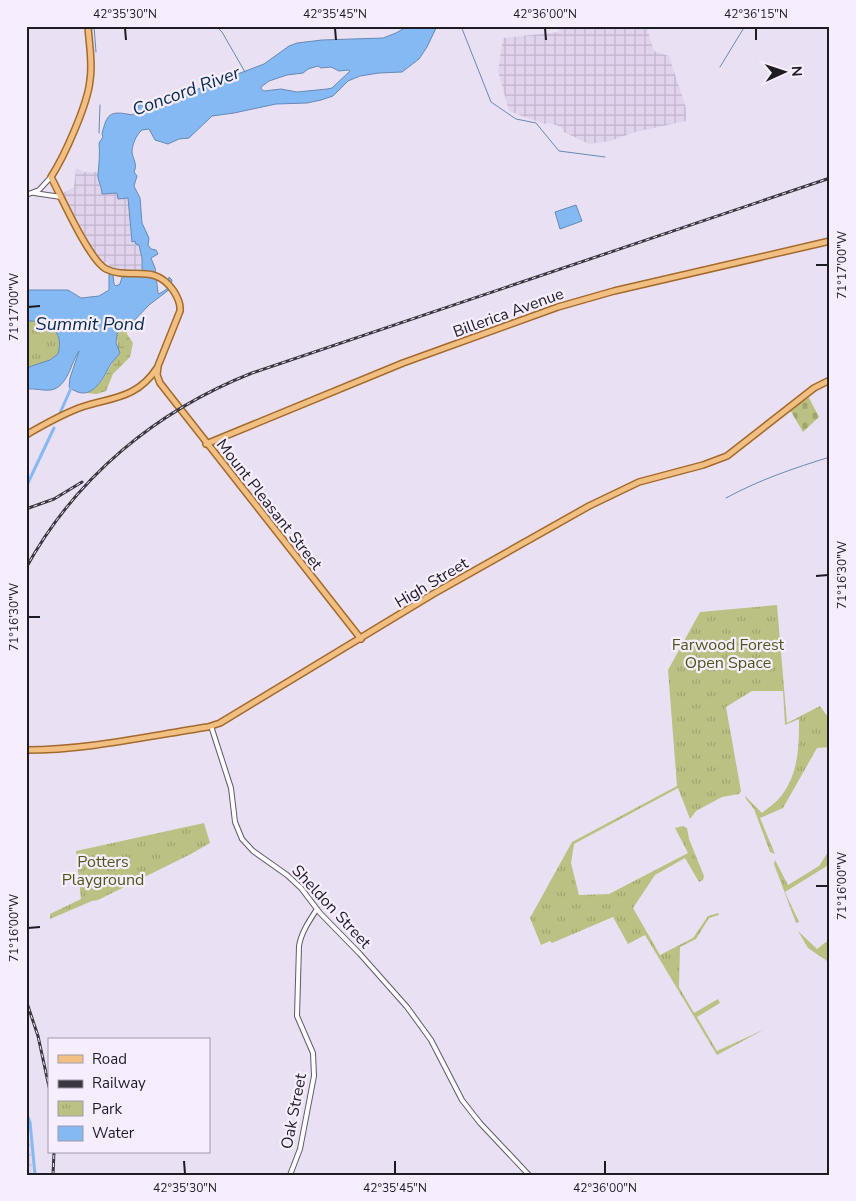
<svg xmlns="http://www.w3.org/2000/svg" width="856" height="1201" font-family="'Nunito Sans',sans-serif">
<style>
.industrial{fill:url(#industrial-grid)}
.wetland{fill:url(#wetland-marsh)}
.cemetery{fill:url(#cemetery-stones)}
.park{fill:url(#park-tufts)}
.water{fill:#85b9f4;stroke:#668ab5;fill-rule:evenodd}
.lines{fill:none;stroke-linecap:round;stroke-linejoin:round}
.stream{stroke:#668ab5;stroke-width:1}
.canal{stroke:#85b9f4;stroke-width:3}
.minor-casing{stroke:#615869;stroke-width:6}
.major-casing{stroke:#a36a2c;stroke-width:8}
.minor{stroke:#fff;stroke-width:4}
.major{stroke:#f2bf83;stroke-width:5}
.rail-casing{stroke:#3b3740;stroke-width:3}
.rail{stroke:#f6eefe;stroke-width:1;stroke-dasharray:4;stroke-linecap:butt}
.ticks{fill:none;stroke:#1e1b22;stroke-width:2}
.labels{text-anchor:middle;stroke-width:4.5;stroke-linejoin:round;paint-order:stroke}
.street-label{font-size:16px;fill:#1e1b22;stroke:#f6eefe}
.park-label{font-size:16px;fill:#52561c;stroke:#f6eefe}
.water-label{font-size:18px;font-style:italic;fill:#052a4f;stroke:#f6eefe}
.neatline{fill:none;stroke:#1e1b22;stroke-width:2}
.ticks-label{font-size:12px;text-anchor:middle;fill:#1e1b22}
</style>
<defs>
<pattern id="industrial-grid" width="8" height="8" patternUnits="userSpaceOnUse" patternTransform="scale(1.25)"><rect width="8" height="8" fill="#e0d3ee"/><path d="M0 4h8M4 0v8" fill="none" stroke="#c0b5cc"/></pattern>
<pattern id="wetland-marsh" width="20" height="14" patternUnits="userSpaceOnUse" patternTransform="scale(1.25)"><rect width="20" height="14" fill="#bbc182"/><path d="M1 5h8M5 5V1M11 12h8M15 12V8" fill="none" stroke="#a0a570"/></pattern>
<pattern id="cemetery-stones" width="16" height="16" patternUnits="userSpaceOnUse" patternTransform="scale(1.25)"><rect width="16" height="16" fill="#bbc182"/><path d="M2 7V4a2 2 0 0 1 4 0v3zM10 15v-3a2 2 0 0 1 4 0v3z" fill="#a0a570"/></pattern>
<pattern id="park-tufts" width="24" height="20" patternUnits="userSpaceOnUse" patternTransform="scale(1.25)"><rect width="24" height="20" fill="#bbc182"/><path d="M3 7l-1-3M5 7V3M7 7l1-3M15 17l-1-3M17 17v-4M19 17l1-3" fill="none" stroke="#a0a570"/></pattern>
</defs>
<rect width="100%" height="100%" fill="#eae0f4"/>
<!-- industrial -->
<path class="industrial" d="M 565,26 L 635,26 L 647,29 L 654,51 L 669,56 L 686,108 L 686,121 L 635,132 L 610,141 L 589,144 L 564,132 L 561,127 L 550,123 L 544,124 L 509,111 L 498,71 L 503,38 L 558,32 Z
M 76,168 L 84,172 L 99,172 L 98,176 L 102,187 L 103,194 L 118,193 L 128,198 L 132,241 L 139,244 L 142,258 L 141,269 L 127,270 L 109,267 L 108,262 L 102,263 L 94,252 L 63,193 L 74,187 Z
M 26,1122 L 31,1148 L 32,1175 L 26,1175 Z"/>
<!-- wetland -->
<path class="wetland" d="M 127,328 L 127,334 L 133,343 L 130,357 L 113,374 L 106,391 L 97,394 L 85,393 C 104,388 106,368 118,356 L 117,335 L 120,331 Z"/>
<!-- cemetery -->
<path class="cemetery" d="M 808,396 L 819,417 L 803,432 L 790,410 Z"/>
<!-- park -->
<path class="park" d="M 26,321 C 47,320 65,330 58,354 L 50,360 L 26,368 Z
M 777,605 L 787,723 L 820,706 L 830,720 L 830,747 L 817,748 L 783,808 L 760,818 L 775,854 L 770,852 L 754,809 L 746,799 L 745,796 L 762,813 C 768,808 777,802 782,795 C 799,772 799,745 799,719 L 785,725 L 783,691 L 752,691 L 726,707 L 741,791 L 739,794 L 722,797 L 696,811 L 690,819 L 678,788 L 574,844 L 571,863 L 579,895 L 609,894 L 688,853 L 675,828 L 683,826 L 687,828 L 689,839 L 704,876 L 703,880 L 699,882 L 685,858 L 655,875 L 633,908 L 660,955 L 693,938 L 708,916 L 718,913 L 719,915 L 709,918 L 696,939 L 680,947 L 679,987 L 694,1013 L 718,999 L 720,1003 L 697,1017 L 717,1051 L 765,1029 L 717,1055 L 645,935 L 628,944 L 613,917 L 552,943 L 550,941 L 541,945 L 530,918 L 572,842 L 677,786 L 668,670 L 700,612 Z
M 204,823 L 210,843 L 191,854 L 98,900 L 92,901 L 50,919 L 50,914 L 81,899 L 76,851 Z
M 830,849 L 830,864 L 785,892 L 799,922 L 796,923 L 774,864 L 775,860 L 788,885 L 819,866 Z
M 798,931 L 817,949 L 830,939 L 830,963 L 808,948 Z"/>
<!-- water -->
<path class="water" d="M 408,26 L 437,26 L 427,47 L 419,59 L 402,72 L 379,73 L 360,76 L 348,81 L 333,96 L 321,100 L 307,103 L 276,104 L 234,113 L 212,116 L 189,138 L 179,139 L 168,144 L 155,140 L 149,129 L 142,130 C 136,135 132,145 132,152 C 133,160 138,164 134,172 L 137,176 L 134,186 L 140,198 L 142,223 L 149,238 L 148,245 L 151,249 L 156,250 L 158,254 L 151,258 L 155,268 L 158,293 L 159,294 L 167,289 L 169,277 L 172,280 L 170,289 L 149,305 L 127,328 L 120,331 L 117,334 L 116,343 L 120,353 C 117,357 113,361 110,365 C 102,381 90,404 69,387 L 70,378 L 79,351 C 71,362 68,387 51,390 C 43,391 34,388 26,389 L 26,368 L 50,360 L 58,354 C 65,330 47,320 26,321 L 26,290 L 68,290 L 81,298 L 99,296 L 109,290 L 109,273 L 113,275 L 114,284 L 116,286 L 120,284 L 122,277 L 139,275 L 142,276 L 142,258 L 139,245 L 136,244 L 135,241 L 132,242 L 128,198 L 118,199 L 117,193 L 102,194 C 102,187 97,179 98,174 C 99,164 100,153 99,143 L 103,137 L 102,134 C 107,114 109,110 132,115 L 136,112 L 139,105 L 151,105 L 160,99 L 167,101 L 264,64 L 289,46 L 297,43 L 322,40 L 383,38 L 396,33 ZM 318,66 L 321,68 L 331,67 L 339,71 L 348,70 L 350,71 L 332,88 L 327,89 L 297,92 L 281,89 L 264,91 L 261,89 L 261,87 L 269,81 L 287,75 L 303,73 L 308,69 Z
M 576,205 L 582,221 L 560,229 L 555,212 Z"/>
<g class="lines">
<!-- stream -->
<path class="stream" d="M 94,26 L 96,52
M 216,26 L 222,32 L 245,72
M 461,26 L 491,102 L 516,119 L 536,123 L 559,151 L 605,157
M 720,67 L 745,26
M 99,133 L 100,105
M 726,498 C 759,480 794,468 830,457"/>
<!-- canal -->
<path class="canal" d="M 60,413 L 72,386
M 26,487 L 54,428
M 26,1112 L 30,1122 L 35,1175"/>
<defs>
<path id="minor" d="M 34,193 L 61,197
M 26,195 L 39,190 L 51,177
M 211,726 L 231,788 L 235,822 L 242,839 L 253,851 L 287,875 L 301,888 L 320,913 L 360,954 L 407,1007 L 431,1040 L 462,1100 L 480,1123 L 529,1175
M 290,1175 L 300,1149 L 314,1076 L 313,1053 L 297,1016 L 299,946 C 301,933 309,921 317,909"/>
<path id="major" d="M 88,26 C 89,44 93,63 90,80 C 88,104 64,157 51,177 C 61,196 89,260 106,269 C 130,281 153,262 173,290 C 177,296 181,303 180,311 L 158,366 L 157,375 L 160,383 L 361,639
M 26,435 C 43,425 61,415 79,408 C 110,397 136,400 157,368
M 206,444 L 403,363 L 558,307 L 614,291 L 830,241
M 26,750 C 87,750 148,736 208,727 L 220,723 L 433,594 L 589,506 L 639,482 L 703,465 L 727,456 L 814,388 L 830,380"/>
</defs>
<!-- minor casing -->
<use href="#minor" class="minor-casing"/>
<!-- major casing -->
<use href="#major" class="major-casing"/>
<!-- minor -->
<use href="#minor" class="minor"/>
<!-- major -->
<use href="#major" class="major"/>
<defs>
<path id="rail" d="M 26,509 L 54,499 L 82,482
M 26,568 C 76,477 156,411 252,373 L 830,178
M 26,1000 L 38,1036 L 49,1087
M 53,1175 L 54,1152"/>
</defs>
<!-- rail casing -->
<use href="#rail" class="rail-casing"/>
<!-- rail -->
<use href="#rail" class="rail"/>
</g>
<!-- ticks -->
<path class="ticks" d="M 125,28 L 126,40M 335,28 L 336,40M 545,28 L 546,40M 756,28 L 756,40M 816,265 L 828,265M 28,307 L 40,306M 816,576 L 828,575M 28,617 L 40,617M 816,886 L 828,886M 28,928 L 40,927M 184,1161 L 185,1174M 395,1161 L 395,1174M 605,1161 L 605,1174"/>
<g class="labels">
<!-- street labels -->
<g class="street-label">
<text transform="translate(508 312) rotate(-20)" y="6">Billerica Avenue</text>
<text transform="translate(270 504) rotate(52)" y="6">Mount Pleasant Street</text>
<text transform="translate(431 582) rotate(-31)" y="6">High Street</text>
<text transform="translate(332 906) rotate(47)" y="6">Sheldon Street</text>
<text transform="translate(293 1111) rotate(-79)" y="6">Oak Street</text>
</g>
<!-- park labels -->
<g class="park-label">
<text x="728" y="650">Farwood Forest<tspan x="728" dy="18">Open Space</tspan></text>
<text x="103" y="867">Potters<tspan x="103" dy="18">Playground</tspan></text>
</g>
<!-- water labels -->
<g class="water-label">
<text transform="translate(186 91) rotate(-20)" y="6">Concord River</text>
<text x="90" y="330">Summit Pond</text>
</g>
</g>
<!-- border -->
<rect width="856" height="1201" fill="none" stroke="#f6eefe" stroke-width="55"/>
<!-- legend -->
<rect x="48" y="1038" width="162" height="115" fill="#f6eefe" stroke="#a09aa6"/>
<rect x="58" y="1055" width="25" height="8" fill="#f2bf83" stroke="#a09aa6"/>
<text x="92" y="1064" font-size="15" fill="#1e1b22">Road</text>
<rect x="58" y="1080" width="25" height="8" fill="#3b3740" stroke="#a09aa6"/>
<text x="92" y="1088" font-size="15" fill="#1e1b22">Railway</text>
<rect x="58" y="1101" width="25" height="15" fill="url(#park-tufts)" stroke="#a09aa6"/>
<text x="92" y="1114" font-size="15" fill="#1e1b22">Park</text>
<rect x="58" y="1126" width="25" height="15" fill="#85b9f4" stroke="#a09aa6"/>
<text x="92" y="1138" font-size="15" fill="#1e1b22">Water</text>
<!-- north arrow -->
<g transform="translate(784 72) rotate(87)" stroke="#f6eefe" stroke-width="4" paint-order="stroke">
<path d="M0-4L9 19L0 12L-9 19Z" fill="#1e1b22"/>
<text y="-8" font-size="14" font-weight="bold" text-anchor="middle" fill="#1e1b22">N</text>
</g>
<rect x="28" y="28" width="800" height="1146" class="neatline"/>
<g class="ticks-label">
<text x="125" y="18">42°35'30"N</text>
<text x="335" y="18">42°35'45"N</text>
<text x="545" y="18">42°36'00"N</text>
<text x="756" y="18">42°36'15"N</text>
<text transform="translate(842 265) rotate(-90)" y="4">71°17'00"W</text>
<text transform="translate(14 307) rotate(-90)" y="4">71°17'00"W</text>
<text transform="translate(842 575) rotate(-90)" y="4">71°16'30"W</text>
<text transform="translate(14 617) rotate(-90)" y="4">71°16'30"W</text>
<text transform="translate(842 886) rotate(-90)" y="4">71°16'00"W</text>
<text transform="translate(14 928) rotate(-90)" y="4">71°16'00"W</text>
<text x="185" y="1192">42°35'30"N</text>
<text x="395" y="1192">42°35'45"N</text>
<text x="605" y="1192">42°36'00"N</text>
</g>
</svg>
